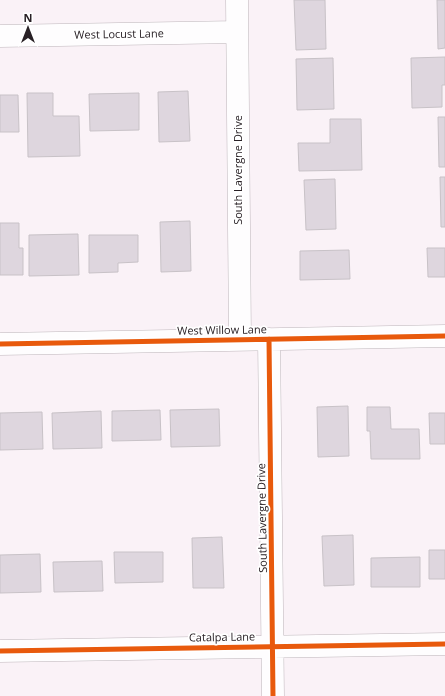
<svg xmlns="http://www.w3.org/2000/svg" width="445" height="696" font-family="'Open Sans',sans-serif">
<style>
.building{fill:#ded6de;stroke:#c8c2c7}
.lines{fill:none;stroke-linecap:round;stroke-linejoin:round}
.minor-casing{stroke:#beb6bb;stroke-width:23}
.minor{stroke:#fefdfe;stroke-width:22}
.cycleway-casing{stroke:#fff;stroke-width:8}
.cycleway{stroke:#e8590c;stroke-width:5}
.labels{text-anchor:middle;stroke-width:3.5;stroke-linejoin:round;paint-order:stroke}
.street-label{font-size:11px;fill:#282025;stroke:#fff}
</style>
<rect width="100%" height="100%" fill="#faf2f7"/>
<!-- building -->
<path class="building" d="M 294,0 L 325,0 L 326,49 L 296,50 Z
M 437,0 L 445,0 L 445,48 L 438,49 Z
M 445,57 L 445,85 L 442,85 L 442,107 L 412,108 L 411,58 Z
M 333,58 L 334,109 L 297,110 L 296,59 Z
M 188,91 L 190,141 L 159,142 L 158,92 Z
M 27,93 L 53,93 L 53,116 L 79,116 L 80,156 L 28,157 Z
M 139,93 L 139,130 L 90,131 L 89,94 Z
M 0,95 L 18,95 L 19,132 L 0,132 Z
M 438,117 L 445,117 L 445,167 L 439,167 Z
M 330,119 L 361,119 L 362,170 L 299,171 L 298,143 L 330,143 Z
M 440,177 L 445,177 L 445,227 L 441,227 Z
M 335,179 L 336,229 L 306,230 L 304,180 Z
M 190,221 L 191,271 L 161,272 L 160,222 Z
M 0,223 L 19,223 L 19,248 L 23,248 L 23,275 L 0,275 Z
M 78,234 L 79,275 L 29,276 L 29,235 Z
M 89,235 L 138,235 L 138,262 L 118,263 L 118,272 L 89,273 Z
M 427,248 L 445,248 L 445,277 L 428,277 Z
M 349,250 L 350,279 L 300,280 L 300,251 Z
M 348,406 L 349,456 L 318,457 L 317,407 Z
M 367,407 L 390,407 L 391,429 L 419,429 L 420,459 L 371,459 L 370,431 L 367,431 Z
M 219,409 L 220,446 L 171,447 L 170,410 Z
M 160,410 L 161,440 L 112,441 L 112,411 Z
M 101,411 L 102,448 L 53,449 L 52,413 Z
M 42,412 L 43,449 L 0,450 L 0,413 Z
M 429,413 L 445,413 L 445,444 L 430,444 Z
M 353,535 L 354,585 L 324,586 L 322,536 Z
M 222,537 L 224,588 L 193,588 L 192,538 Z
M 429,550 L 445,550 L 445,579 L 429,579 Z
M 114,552 L 163,552 L 163,582 L 115,583 Z
M 40,554 L 41,592 L 0,593 L 0,555 Z
M 420,557 L 420,587 L 371,587 L 371,558 Z
M 102,561 L 103,591 L 54,592 L 53,562 Z"/>
<g class="lines">
<defs>
<path id="minor" d="M 237,0 L 240,339
M 0,36 L 237,32
M 269,339 L 273,696
M 0,344 L 445,336
M 0,651 L 445,644"/>
</defs>
<!-- minor casing -->
<use href="#minor" class="minor-casing"/>
<!-- minor -->
<use href="#minor" class="minor"/>
<defs>
<path id="cycleway" d="M 269,339 L 273,696
M 0,344 L 445,336
M 0,651 L 445,644"/>
</defs>
<!-- cycleway casing -->
<use href="#cycleway" class="cycleway-casing"/>
<!-- cycleway -->
<use href="#cycleway" class="cycleway"/>
</g>
<g class="labels">
<!-- street labels -->
<g class="street-label">
<text transform="translate(119 34) rotate(-1)" y="4">West Locust Lane</text>
<text transform="translate(238 170) rotate(-90)" y="4">South Lavergne Drive</text>
<text transform="translate(222 330) rotate(-1)" y="4">West Willow Lane</text>
<text transform="translate(262 518) rotate(-91)" y="4">South Lavergne Drive</text>
<text transform="translate(222 637) rotate(-1)" y="4">Catalpa Lane</text>
</g>
</g>
<!-- north arrow -->
<g transform="translate(28 28)" stroke="#ffffff" stroke-width="3" paint-order="stroke">
<path d="M0-3L7 15L0 10L-7 15Z" fill="#282025"/>
<text y="-6" font-size="11" font-weight="bold" text-anchor="middle" fill="#282025">N</text>
</g>
</svg>
